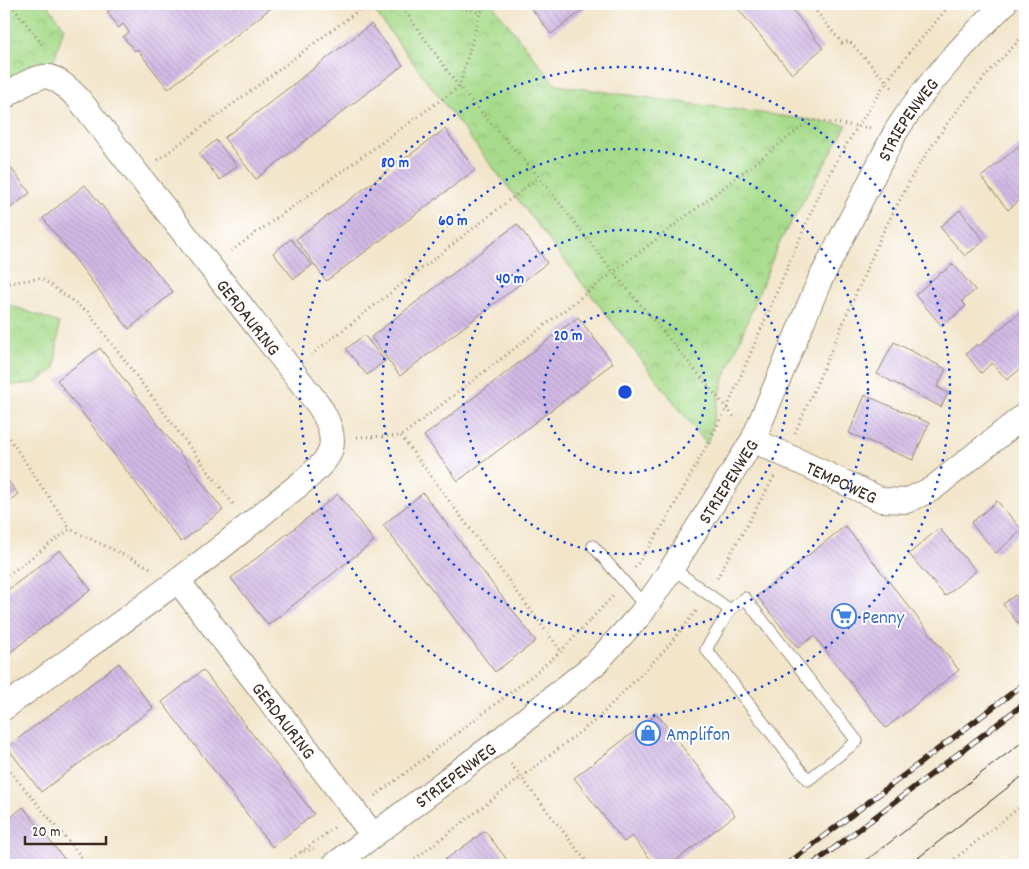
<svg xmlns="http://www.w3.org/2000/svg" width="1029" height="869" font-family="Dekko,sans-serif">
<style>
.park{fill:url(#park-crowns);stroke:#718254}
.building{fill:url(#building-back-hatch)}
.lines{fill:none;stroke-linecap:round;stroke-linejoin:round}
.lane-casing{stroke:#968874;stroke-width:13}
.street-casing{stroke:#968874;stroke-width:26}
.path{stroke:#968874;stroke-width:3;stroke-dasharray:1 4;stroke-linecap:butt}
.lane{stroke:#fff;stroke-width:11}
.street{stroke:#fff;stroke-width:24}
.tram{stroke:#3b2a1e;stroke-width:1}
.rail-casing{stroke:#3b2a1e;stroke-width:5.5}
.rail{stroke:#fff;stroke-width:4;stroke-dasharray:11;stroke-linecap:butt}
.ring{fill:none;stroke:#1d4ed8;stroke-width:2.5;stroke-dasharray:2.5 5}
.labels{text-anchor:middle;stroke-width:4;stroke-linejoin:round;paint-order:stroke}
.street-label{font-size:19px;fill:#3b2a1e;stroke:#fff}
.shop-label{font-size:19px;fill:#366cbe;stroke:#fff;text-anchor:start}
.centre{fill:#1d4ed8;stroke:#fff;stroke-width:2.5}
.ring-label{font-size:15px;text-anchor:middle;font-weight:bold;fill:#1d4ed8;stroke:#fff;stroke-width:4;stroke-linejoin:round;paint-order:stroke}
</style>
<defs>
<pattern id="park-crowns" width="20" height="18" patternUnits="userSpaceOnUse" patternTransform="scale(1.25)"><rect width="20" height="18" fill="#a7db8b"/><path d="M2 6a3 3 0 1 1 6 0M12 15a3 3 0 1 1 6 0" fill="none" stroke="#91bc78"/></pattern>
<pattern id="building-back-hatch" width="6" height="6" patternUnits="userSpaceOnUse" patternTransform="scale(1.25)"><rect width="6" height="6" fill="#d1b9e5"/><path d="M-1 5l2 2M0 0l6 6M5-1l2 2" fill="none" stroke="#b49fc4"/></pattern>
</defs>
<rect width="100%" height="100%" fill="#fff"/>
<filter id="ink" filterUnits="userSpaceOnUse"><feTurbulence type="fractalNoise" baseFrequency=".02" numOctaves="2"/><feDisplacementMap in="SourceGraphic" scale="10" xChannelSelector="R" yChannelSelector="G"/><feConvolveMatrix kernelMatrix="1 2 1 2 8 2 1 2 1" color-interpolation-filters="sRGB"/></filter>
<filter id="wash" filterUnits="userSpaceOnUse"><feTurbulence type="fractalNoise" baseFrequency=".0096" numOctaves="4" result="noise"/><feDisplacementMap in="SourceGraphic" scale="20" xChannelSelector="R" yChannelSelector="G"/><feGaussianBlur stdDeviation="1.12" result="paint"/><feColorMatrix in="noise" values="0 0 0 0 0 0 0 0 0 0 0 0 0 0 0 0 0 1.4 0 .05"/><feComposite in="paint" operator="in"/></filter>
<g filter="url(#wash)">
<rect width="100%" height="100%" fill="#f2e5ca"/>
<!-- park -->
<path class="park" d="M 4,4 L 47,4 L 64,27 L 49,77 L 4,105 Z
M 369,4 L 492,4 L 556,85 L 847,125 L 778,245 L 724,379 L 707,445 L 464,130 Z
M 10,305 L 59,323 L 55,369 L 35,383 L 4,386 L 4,307 Z"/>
<g id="blocks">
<!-- building -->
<path class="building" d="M 108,4 L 276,4 L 168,89 L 137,49 L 135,51 L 123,37 L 129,32 L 123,24 L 119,28 L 107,12 L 112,9 Z
M 528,4 L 591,4 L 551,34 Z
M 734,4 L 788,4 L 823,48 L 792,74 Z
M 371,24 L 403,65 L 256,179 L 224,138 Z
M 445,129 L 475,170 L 326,281 L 296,239 Z
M 216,140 L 237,166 L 220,180 L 199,154 Z
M 1025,141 L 1025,196 L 1008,210 L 981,177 Z
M 4,159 L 30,193 L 4,213 Z
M 85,185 L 173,292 L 129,329 L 43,218 Z
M 960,210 L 984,241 L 965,256 L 940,227 Z
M 517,224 L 547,263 L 400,376 L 371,337 Z
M 291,239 L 312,265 L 294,279 L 273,253 Z
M 953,264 L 975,290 L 962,301 L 966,306 L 942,326 L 915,295 L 941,272 L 942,273 Z
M 1025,308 L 1025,365 L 1007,380 L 992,363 L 981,373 L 966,354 L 977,344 L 979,346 Z
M 578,317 L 613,363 L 458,481 L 424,436 Z
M 364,335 L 385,361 L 367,375 L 346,349 Z
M 894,342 L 946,369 L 937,387 L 948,393 L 941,407 L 877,374 Z
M 100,348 L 223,510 L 181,542 L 57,380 Z
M 865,395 L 929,423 L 913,460 L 849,433 Z
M 4,475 L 18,494 L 4,505 Z
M 423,493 L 536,641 L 495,672 L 383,525 Z
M 338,494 L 374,541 L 268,625 L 231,578 Z
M 997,501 L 1022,530 L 996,553 L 971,523 Z
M 845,526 L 959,670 L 886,728 L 814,636 L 798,648 L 757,596 Z
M 939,528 L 976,571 L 945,596 L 909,554 Z
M 60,550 L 91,590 L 4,657 L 4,593 Z
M 1015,595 L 1025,607 L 1025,622 L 1020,626 L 1003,604 Z
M 119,663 L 153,708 L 41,792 L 7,747 Z
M 203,670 L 314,814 L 272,847 L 162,702 Z
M 657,714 L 735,815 L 670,865 L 655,865 L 632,836 L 624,842 L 574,778 Z
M 23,807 L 62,856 L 69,865 L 4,865 L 4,823 Z
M 485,831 L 511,865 L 438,865 Z"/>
</g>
</g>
<g filter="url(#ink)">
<use href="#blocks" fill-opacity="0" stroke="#968874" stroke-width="1"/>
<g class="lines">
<defs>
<path id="lane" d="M 593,546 L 646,607
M 672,568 L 730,610 L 706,649 L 808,780 L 857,741 L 745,598 L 730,610"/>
<g id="street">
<path id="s1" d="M 4,97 C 14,90 37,74 50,77 C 61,81 70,90 78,98 L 318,404 C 327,418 337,437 329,454 C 320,471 289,492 273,505 C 187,578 94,641 4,708"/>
<path id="s2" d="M 753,440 L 882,500 L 906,501 L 932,489 L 1025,415"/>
<path id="s3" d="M 178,581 L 373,835"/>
<path id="s4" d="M 334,865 L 495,744 L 595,664 L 641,614 L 672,568 L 753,440 L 819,282 L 896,131 C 926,84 965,43 1004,4"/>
</g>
</defs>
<!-- lane casing -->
<use href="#lane" class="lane-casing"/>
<!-- street casing -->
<use href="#street" class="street-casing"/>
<!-- path -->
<path class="path" d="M 11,4 L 44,47 L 45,51
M 400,4 L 459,87 L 539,177 L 614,273 L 735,418
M 447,4 L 480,13
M 810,4 L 842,43 L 849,41 L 894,90
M 158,160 L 367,4
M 231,251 L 459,87 L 480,13 L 491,4
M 4,284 L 41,278 L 88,312 L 233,504
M 311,355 L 539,177
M 4,430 L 70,529
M 795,433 L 882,234 L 915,171 L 949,121 L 988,73 L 1025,34
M 401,436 L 561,651
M 357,437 L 401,436 L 811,120 L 871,128
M 635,568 L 666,521 L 727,408 L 818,196 L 841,153 L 886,82 L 913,48 L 951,4
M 4,578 L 70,529 L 153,569
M 717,578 L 774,477
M 4,764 L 88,865
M 511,764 L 589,865
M 375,796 L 532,676 L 561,651 L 613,596
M 301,852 L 335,827
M 283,865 L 301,852 L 314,849
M 407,865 L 597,719 L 663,652 L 698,609
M 947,865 L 1025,803"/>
<!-- lane -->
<use href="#lane" class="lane"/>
<!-- street -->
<use href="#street" class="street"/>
<!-- tram -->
<path class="tram" d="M 860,865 L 1025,740
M 909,865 L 1025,774"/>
<defs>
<path id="rail" d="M 786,865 L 1025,683
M 812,865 L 1025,703"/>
</defs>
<!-- rail casing -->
<use href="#rail" class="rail-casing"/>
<!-- rail -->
<use href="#rail" class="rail"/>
</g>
</g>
<!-- distance rings -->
<g class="ring">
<circle cx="625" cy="392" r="81"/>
<circle cx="625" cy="392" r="162"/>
<circle cx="625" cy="392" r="243"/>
<circle cx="625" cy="392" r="325"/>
</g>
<!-- icons -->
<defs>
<symbol id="supermarket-ring" viewBox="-11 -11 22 22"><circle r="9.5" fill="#fff" stroke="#3f7fe0" stroke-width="1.5"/><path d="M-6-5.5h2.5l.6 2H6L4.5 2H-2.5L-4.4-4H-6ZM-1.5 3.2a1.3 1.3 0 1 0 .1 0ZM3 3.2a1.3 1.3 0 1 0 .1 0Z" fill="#3f7fe0"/></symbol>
<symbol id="shop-ring" viewBox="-11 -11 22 22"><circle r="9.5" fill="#fff" stroke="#3f7fe0" stroke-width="1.5"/><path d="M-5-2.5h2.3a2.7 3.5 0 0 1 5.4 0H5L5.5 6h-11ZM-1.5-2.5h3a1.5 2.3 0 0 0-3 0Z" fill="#3f7fe0"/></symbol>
</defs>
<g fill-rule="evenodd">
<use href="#supermarket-ring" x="830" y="602" width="28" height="28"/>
<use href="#shop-ring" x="634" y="719" width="28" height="28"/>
</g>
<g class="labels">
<!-- street labels -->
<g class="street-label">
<text dy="7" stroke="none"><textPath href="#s4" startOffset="961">STRIEPENWEG</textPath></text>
<text dy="7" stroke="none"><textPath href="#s1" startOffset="364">GERDAURING</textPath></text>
<text dy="7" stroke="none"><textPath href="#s2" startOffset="98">TEMPOWEG</textPath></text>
<text dy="7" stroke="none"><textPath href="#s4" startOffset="556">STRIEPENWEG</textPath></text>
<text dy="7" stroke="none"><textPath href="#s3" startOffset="175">GERDAURING</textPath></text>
<text dy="7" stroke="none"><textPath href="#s4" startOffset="151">STRIEPENWEG</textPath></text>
</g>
<!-- shop labels -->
<g class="shop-label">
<text x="862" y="623">Penny</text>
<text x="666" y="740">Amplifon</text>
</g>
</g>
<circle cx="625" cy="392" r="8" class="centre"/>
<g class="ring-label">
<text x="395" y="167">80 m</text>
<text x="453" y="225">60 m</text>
<text x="510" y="283">40 m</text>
<text x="568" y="340">20 m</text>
</g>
<!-- margin -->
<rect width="1029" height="869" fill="none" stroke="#fff" stroke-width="20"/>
<!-- scale -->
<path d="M25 836v8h81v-8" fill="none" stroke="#3b2a1e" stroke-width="2.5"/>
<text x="32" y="836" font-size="15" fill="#3b2a1e" stroke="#ffffff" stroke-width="4" paint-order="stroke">20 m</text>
</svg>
